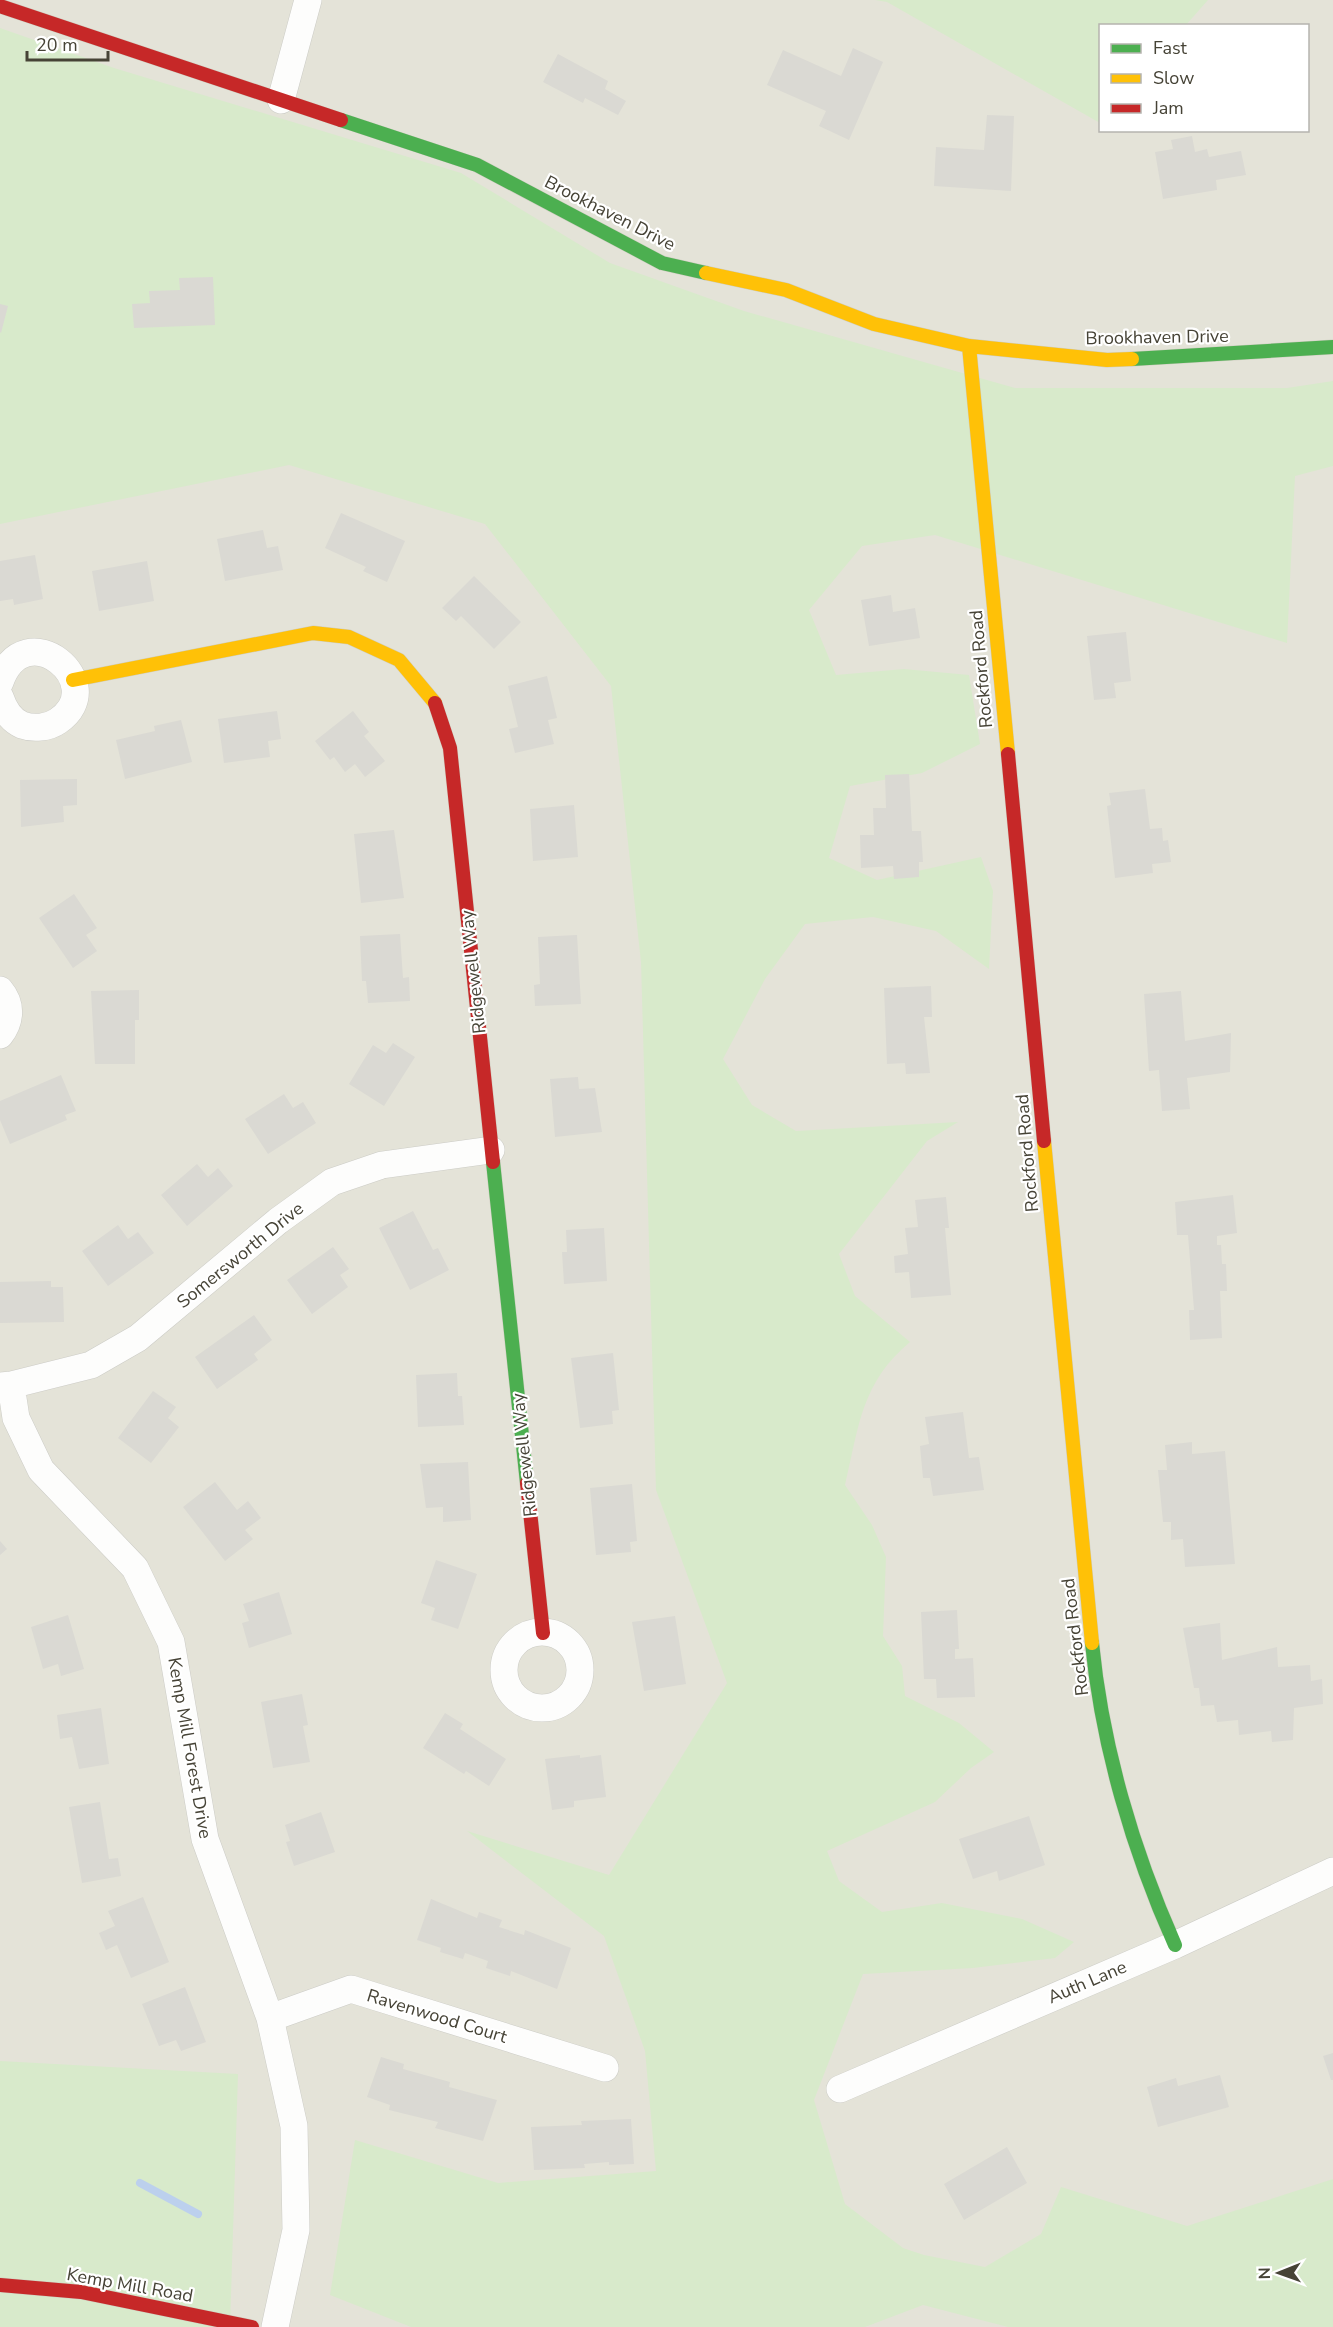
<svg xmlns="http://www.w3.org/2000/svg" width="1333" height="2327" font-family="'Nunito Sans',sans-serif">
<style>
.residential{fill:#e4e3d8;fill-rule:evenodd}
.green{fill:#d8eacb}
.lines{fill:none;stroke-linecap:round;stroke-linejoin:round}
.stream{stroke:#bcd0ed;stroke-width:8}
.building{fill:#dad9d3}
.street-casing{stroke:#ccccc6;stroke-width:28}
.fast-casing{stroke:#cfcec1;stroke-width:15}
.slow-casing{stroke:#cfcec1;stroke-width:15}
.jam-casing{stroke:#cfcec1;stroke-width:15}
.street{stroke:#fdfdfc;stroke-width:27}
.fast{stroke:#4caf50;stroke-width:14}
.slow{stroke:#ffc107;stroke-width:14}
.jam{stroke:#c62828;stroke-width:14}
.labels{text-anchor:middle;stroke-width:4.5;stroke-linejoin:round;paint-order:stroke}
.street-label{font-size:18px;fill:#464336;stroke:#fff}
</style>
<rect width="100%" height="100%" fill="#f0f0ea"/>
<!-- residential -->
<path class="residential" d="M 0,0 L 1333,0 L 1333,2327 L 247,2327 L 0,2286 ZM 1100,26 L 1308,26 L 1308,130 L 1100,130 Z"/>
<!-- green -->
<path class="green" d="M 875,0 L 1208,0 L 1186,25 L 1100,26 L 1100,123 L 887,2 Z
M 0,28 L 114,68 L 461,173 L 610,263 L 744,311 L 1015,388 L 1287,388 L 1333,381 L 1333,466 L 1295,476 L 1287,643 L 935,535 L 862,546 L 809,610 L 836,675 L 904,669 L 969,675 L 980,744 L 922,773 L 850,786 L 829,858 L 877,880 L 981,857 L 993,891 L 989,969 L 936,931 L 873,917 L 805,924 L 765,979 L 723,1059 L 752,1105 L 796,1131 L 958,1122 L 927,1141 L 839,1254 L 855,1296 L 910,1342 C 861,1383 859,1426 845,1485 L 872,1525 L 886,1557 L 883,1636 L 902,1666 L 905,1696 L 959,1723 L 994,1752 L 971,1768 L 935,1802 L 827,1851 L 839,1881 L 882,1912 L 942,1903 L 1022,1919 L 1074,1942 L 1055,1958 L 973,1968 L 863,1974 L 814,2100 L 845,2204 L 903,2248 L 924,2255 L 985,2267 L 1041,2234 L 1061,2187 L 1187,2226 L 1333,2179 L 1333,2327 L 1008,2327 L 923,2305 L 865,2327 L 411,2327 L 330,2295 L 355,2140 L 498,2183 L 656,2171 L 645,2051 L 604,1936 L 467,1831 L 609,1875 L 727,1683 L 656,1490 L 641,962 L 611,686 L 485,524 L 289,465 L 0,524 Z
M 0,2061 L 238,2074 L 230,2327 L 0,2327 Z"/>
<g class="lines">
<!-- stream -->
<path class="stream" d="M 140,2183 L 198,2214"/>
</g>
<!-- building -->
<path class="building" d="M 853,48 L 883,62 L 849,140 L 819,126 L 826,111 L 767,85 L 783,50 L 841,76 Z
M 558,54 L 608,81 L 605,89 L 626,101 L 618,115 L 585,98 L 583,103 L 543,82 Z
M 987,115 L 1014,116 L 1011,191 L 934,186 L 936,147 L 984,150 Z
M 1192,136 L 1195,152 L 1207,149 L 1209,157 L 1241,151 L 1246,175 L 1216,180 L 1217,190 L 1163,199 L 1155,152 L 1173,149 L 1171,140 Z
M 213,277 L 215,325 L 134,328 L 132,304 L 150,303 L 149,291 L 180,290 L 179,278 Z
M 0,304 L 8,306 L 1,333 L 0,332 Z
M 341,513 L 405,541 L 387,582 L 363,571 L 366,567 L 325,548 Z
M 263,530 L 267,548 L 278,546 L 283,570 L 225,581 L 217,539 Z
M 35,555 L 43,599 L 14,605 L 13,599 L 0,601 L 0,561 Z
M 147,561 L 154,601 L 99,611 L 92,571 Z
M 474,576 L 521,622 L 494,649 L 461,616 L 456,621 L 442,608 Z
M 891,595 L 893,612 L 915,608 L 920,638 L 869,646 L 861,600 Z
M 1126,632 L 1131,681 L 1114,683 L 1116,698 L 1094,700 L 1087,636 Z
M 547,676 L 557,718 L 548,720 L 554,744 L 515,753 L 509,729 L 518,727 L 508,686 Z
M 277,711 L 281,739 L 268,741 L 270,757 L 224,763 L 218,719 Z
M 353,711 L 369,732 L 364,736 L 385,761 L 365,777 L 355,764 L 345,772 L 334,757 L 330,760 L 315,741 Z
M 181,720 L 192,762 L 125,779 L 116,740 L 155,731 L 154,726 Z
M 909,774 L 912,831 L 921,831 L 923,862 L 919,862 L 919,877 L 894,879 L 893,866 L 861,868 L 860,835 L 874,835 L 873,808 L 886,808 L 885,775 Z
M 77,779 L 77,805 L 63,806 L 64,822 L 21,827 L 20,780 Z
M 1145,789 L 1150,829 L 1162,828 L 1163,841 L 1168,840 L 1171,862 L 1152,864 L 1153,873 L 1115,878 L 1107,806 L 1111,805 L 1109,793 Z
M 574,805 L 578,857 L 533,861 L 530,809 Z
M 394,830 L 404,898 L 361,903 L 354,834 Z
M 74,894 L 97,928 L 86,935 L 97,951 L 73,968 L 39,918 Z
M 400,934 L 403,978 L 409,977 L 410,1001 L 368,1003 L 366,981 L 362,981 L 360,936 Z
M 577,935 L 581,1004 L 535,1006 L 534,985 L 540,984 L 538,937 Z
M 931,986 L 932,1017 L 924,1017 L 930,1073 L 906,1074 L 905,1063 L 887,1064 L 884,988 Z
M 139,990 L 139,1020 L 135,1020 L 135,1064 L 95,1064 L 91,991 Z
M 1181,991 L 1185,1041 L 1231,1033 L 1230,1072 L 1187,1078 L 1190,1109 L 1162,1111 L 1159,1070 L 1149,1071 L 1144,994 Z
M 393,1043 L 415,1057 L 384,1106 L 349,1084 L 373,1045 L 386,1053 Z
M 61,1075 L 76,1111 L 65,1115 L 67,1120 L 10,1144 L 0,1120 L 0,1101 Z
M 578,1077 L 579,1089 L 595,1088 L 602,1132 L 555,1137 L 550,1079 Z
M 284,1094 L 293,1108 L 303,1102 L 316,1123 L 268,1154 L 245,1119 Z
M 197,1164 L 208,1177 L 218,1168 L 233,1186 L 187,1226 L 161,1195 Z
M 1233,1195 L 1237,1233 L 1217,1236 L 1217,1245 L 1221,1245 L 1222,1264 L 1226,1264 L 1227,1291 L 1220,1291 L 1222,1338 L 1190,1340 L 1189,1310 L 1194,1310 L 1188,1235 L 1177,1235 L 1175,1202 Z
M 946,1197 L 949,1228 L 945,1228 L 951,1295 L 911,1298 L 909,1272 L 895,1273 L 894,1256 L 908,1254 L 905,1228 L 918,1227 L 915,1200 Z
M 413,1211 L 433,1250 L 438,1248 L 449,1270 L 410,1290 L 379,1228 Z
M 118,1225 L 128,1239 L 138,1232 L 154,1253 L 108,1286 L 82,1251 Z
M 604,1228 L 607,1281 L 564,1284 L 562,1252 L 567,1252 L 566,1230 Z
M 333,1247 L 349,1269 L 340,1275 L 348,1287 L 312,1314 L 287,1280 Z
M 51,1281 L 51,1287 L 63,1287 L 64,1322 L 0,1323 L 0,1282 Z
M 254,1315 L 272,1340 L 254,1354 L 258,1360 L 217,1389 L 195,1357 Z
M 613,1353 L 619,1410 L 612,1411 L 613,1424 L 580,1428 L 571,1358 Z
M 457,1373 L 458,1396 L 462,1396 L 464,1425 L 418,1427 L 416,1375 Z
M 153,1391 L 176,1407 L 168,1418 L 179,1427 L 151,1463 L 118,1438 Z
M 963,1412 L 969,1458 L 979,1457 L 984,1490 L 933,1496 L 930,1478 L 923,1478 L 920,1446 L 929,1444 L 925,1417 Z
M 1192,1442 L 1192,1454 L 1225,1451 L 1235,1564 L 1185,1567 L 1183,1539 L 1171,1540 L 1171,1522 L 1163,1522 L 1158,1470 L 1167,1470 L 1165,1445 Z
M 468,1462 L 471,1520 L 443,1522 L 443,1507 L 426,1508 L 420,1464 Z
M 215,1482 L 237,1510 L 248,1501 L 261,1518 L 245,1530 L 253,1539 L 225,1561 L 183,1507 Z
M 632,1484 L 637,1541 L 630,1542 L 631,1552 L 596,1555 L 590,1488 Z
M 0,1541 L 7,1549 L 0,1555 Z
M 436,1560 L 477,1574 L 458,1629 L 431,1620 L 435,1608 L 421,1603 Z
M 279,1592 L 292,1634 L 249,1648 L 242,1623 L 249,1621 L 243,1604 Z
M 957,1610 L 959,1649 L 955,1649 L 955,1659 L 973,1658 L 975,1697 L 937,1698 L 936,1679 L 924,1679 L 921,1612 Z
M 68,1615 L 84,1669 L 61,1676 L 58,1664 L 43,1669 L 31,1627 Z
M 675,1616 L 686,1684 L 644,1691 L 632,1622 Z
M 1220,1623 L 1222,1660 L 1277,1647 L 1278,1667 L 1310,1665 L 1311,1681 L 1322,1679 L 1323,1704 L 1294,1708 L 1293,1740 L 1272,1742 L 1271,1731 L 1239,1735 L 1238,1720 L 1217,1722 L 1214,1705 L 1201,1706 L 1199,1688 L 1194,1688 L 1183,1628 Z
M 302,1694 L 308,1725 L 303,1726 L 310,1762 L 273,1768 L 261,1702 Z
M 101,1708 L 109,1764 L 79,1769 L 72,1737 L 60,1739 L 57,1715 Z
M 445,1713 L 463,1724 L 460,1729 L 506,1759 L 489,1786 L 466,1771 L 464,1774 L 423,1748 Z
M 580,1755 L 580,1758 L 601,1755 L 606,1797 L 574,1801 L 574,1807 L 552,1810 L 545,1759 Z
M 100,1802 L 109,1859 L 118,1858 L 121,1876 L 82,1883 L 69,1807 Z
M 321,1812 L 335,1852 L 294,1866 L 286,1842 L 290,1841 L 285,1825 Z
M 1029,1816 L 1045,1865 L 999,1881 L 997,1871 L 973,1879 L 959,1839 Z
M 143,1897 L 169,1962 L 131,1978 L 117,1945 L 106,1950 L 99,1933 L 115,1926 L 108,1911 Z
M 431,1899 L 477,1918 L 479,1912 L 502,1920 L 499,1927 L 524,1935 L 525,1930 L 571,1948 L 557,1989 L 511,1971 L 510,1976 L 486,1968 L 488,1961 L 465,1953 L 463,1959 L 440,1952 L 441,1948 L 417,1940 Z
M 185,1987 L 206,2042 L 181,2051 L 176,2040 L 159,2046 L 142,2004 Z
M 1333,2053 L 1333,2080 L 1331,2080 L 1323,2056 Z
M 381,2057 L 404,2064 L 403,2069 L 450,2082 L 449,2087 L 497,2100 L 483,2141 L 435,2128 L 438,2122 L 389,2110 L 390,2105 L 367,2097 Z
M 1220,2075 L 1229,2107 L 1158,2127 L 1147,2087 L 1176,2078 L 1178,2086 Z
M 631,2119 L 634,2164 L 609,2165 L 609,2162 L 584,2164 L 585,2168 L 534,2170 L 531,2127 L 582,2125 L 581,2121 Z
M 1007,2147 L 1027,2183 L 964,2220 L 944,2184 Z"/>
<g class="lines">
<defs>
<path id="street" d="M 281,100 L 308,0
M 0,682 C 25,611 112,684 58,721 C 48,728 33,729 22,725 C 10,720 4,709 0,697
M 0,990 C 12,1004 11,1021 0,1035
M 11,1385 L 16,1418 L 41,1470 L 135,1568 L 171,1642 L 205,1839 L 270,2018 L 294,2126 L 296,2230 L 275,2327
M 0,1386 L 11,1385 L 91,1365 L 138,1338 L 278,1221 L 332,1182 L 382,1165 L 491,1150
M504 1670a38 38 0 1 1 76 0a38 38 0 1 1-76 0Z
M 270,2018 L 351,1989 L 605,2068
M 840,2089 L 1175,1945 L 1333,1871"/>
<path id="fast" d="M 341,120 L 477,165 L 662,263 L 706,273
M 1132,359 L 1333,347
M 493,1162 L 527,1483
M 1092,1643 C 1102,1746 1133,1851 1175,1945"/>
<path id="slow" d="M 706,273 L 786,290 L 874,324 L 969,346 L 1107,360 L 1132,359
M 969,346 L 1008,754
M 73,680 L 313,633 L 349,637 L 399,660 L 435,703
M 1044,1141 L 1092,1643"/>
<path id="jam" d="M 0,6 L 341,120
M 435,703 L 450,748 L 493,1162
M 1008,754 L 1044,1141
M 527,1483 L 543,1633
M 0,2285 L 81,2292 L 252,2327"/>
</defs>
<!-- street casing -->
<use href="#street" class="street-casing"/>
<!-- fast casing -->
<use href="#fast" class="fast-casing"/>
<!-- slow casing -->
<use href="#slow" class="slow-casing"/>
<!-- jam casing -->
<use href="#jam" class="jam-casing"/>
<!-- street -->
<use href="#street" class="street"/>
<!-- fast -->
<use href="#fast" class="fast"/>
<!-- slow -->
<use href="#slow" class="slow"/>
<!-- jam -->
<use href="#jam" class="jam"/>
</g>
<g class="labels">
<!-- street labels -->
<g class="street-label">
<text transform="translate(610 213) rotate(27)" y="6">Brookhaven Drive</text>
<text transform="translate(1157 337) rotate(-1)" y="6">Brookhaven Drive</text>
<text transform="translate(981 669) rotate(-95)" y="6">Rockford Road</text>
<text transform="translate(473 972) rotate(-96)" y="6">Ridgewell Way</text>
<text transform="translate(1027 1153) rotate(-95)" y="6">Rockford Road</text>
<text transform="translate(240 1255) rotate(-39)" y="6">Somersworth Drive</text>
<text transform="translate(524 1455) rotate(-96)" y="6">Ridgewell Way</text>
<text transform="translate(1075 1637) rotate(-97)" y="6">Rockford Road</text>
<text transform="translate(190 1748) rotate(80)" y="6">Kemp Mill Forest Drive</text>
<text transform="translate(1087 1982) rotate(-23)" y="6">Auth Lane</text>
<text transform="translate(437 2016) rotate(17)" y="6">Ravenwood Court</text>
<text transform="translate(130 2285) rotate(10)" y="6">Kemp Mill Road</text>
</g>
</g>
<!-- legend -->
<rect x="1099" y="24" width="210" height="108" fill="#ffffff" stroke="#b5b4af" stroke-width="1.5"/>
<rect x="1111" y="44" width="30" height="9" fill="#4caf50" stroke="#b5b4af" stroke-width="1.5"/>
<text x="1153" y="54" font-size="18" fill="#464336">Fast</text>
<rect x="1111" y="74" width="30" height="9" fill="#ffc107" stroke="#b5b4af" stroke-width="1.5"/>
<text x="1153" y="84" font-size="18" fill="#464336">Slow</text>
<rect x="1111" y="104" width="30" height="9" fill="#c62828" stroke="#b5b4af" stroke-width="1.5"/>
<text x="1153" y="114" font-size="18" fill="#464336">Jam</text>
<!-- north arrow -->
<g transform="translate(1279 2273) rotate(269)" stroke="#ffffff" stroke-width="4.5" paint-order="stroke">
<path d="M0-4.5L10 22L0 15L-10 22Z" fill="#464336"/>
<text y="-9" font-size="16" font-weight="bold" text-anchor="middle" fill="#464336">N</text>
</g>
<!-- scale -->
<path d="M27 51v9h81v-9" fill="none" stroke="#464336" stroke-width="3"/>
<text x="36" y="51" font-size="18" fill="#464336" stroke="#ffffff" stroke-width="4.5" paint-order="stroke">20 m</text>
</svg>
